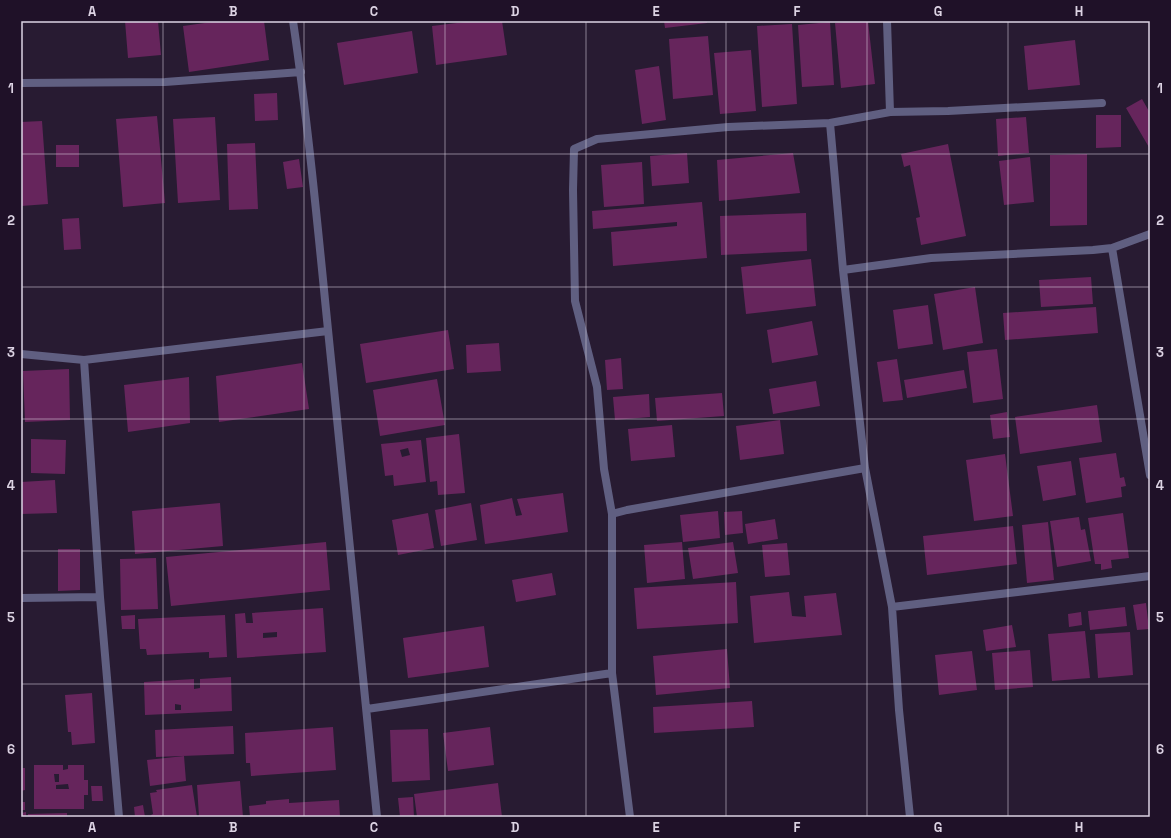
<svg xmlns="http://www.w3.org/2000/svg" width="1171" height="838" font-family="'Space Grotesk',sans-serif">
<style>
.building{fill:#66255c;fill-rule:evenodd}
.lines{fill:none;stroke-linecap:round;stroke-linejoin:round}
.minor{stroke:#605f81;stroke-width:8}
.grid{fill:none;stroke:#dcd3e3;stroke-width:1;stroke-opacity:0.55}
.neatline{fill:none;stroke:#dcd3e3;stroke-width:1.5}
.grid-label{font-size:13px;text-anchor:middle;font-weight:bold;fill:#dcd3e3}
</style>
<rect width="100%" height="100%" fill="#281b32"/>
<!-- building -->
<path class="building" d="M 125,21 L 158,21 L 161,55 L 128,58 Z
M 219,21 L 264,21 L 269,60 L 189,72 L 183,26 Z
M 473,21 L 502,21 L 507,55 L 436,65 L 432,26 Z
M 664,21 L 707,21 L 707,23 L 665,28 Z
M 852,21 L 868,21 L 875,84 L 841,88 L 835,23 Z
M 830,22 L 834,85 L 802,87 L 798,25 Z
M 792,24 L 797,104 L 762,107 L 757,26 Z
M 412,31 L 418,73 L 344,85 L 337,43 Z
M 708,36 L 713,95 L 673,99 L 669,39 Z
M 1075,40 L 1080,85 L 1028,90 L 1024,46 Z
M 751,50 L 756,111 L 720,114 L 714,53 Z
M 659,66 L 666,120 L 642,124 L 635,70 Z
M 277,93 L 278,120 L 255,121 L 254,94 Z
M 1142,99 L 1150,113 L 1150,149 L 1126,108 Z
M 1096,115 L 1121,115 L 1121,147 L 1096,148 Z
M 157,116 L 165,203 L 123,207 L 116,119 Z
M 215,117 L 220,200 L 178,203 L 173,119 Z
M 1026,117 L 1029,153 L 998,156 L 996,119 Z
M 42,121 L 48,204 L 21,206 L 21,122 Z
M 255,143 L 258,209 L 229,210 L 227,144 Z
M 948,144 L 966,236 L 921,245 L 916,218 L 920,217 L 910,165 L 904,167 L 901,154 Z
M 56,145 L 79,145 L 79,167 L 56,167 Z
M 687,153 L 689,183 L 652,186 L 650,156 Z
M 793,153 L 800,193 L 719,201 L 717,160 Z
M 1087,154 L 1087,225 L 1050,226 L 1050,155 Z
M 1030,157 L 1034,202 L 1004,205 L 999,161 Z
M 299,159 L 303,187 L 287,189 L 283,162 Z
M 642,162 L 644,204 L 604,207 L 601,165 Z
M 702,202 L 707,258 L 613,266 L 611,232 L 677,226 L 677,222 L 593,229 L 592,211 Z
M 806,213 L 807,251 L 721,255 L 720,216 Z
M 79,218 L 81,249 L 64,250 L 62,219 Z
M 811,259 L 816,306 L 746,314 L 741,267 Z
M 1091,277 L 1093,304 L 1041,307 L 1039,280 Z
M 975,287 L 983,343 L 943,350 L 934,294 Z
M 928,305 L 933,344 L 898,349 L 893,310 Z
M 1096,307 L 1098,333 L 1005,340 L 1003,313 Z
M 812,321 L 818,355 L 772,363 L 767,330 Z
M 448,330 L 454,369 L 366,383 L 360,344 Z
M 499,343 L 501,371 L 467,373 L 466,345 Z
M 997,349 L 1003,399 L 973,403 L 967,352 Z
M 621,358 L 623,389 L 607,390 L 605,360 Z
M 897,359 L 903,400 L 883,402 L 877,362 Z
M 302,363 L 309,409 L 219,422 L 216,376 Z
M 69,369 L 70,420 L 25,422 L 23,371 Z
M 964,370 L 967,388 L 907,398 L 904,380 Z
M 189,377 L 190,423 L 128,432 L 124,385 Z
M 437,379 L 445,425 L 380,436 L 373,390 Z
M 816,381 L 820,406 L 773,414 L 769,389 Z
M 722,393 L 724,416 L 657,421 L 655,398 Z
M 649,394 L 650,417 L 615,420 L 613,397 Z
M 1097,405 L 1102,442 L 1020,454 L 1015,417 Z
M 1007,412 L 1010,437 L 993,439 L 990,415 Z
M 780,420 L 784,454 L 740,460 L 736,426 Z
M 672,425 L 675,457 L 631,461 L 628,429 Z
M 459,434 L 465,493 L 438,495 L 437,481 L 430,482 L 426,438 Z
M 31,439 L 66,440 L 65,474 L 31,473 Z
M 421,440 L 426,482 L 394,486 L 393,475 L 385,476 L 381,444 ZM 408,448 L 410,455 L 402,457 L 400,450 Z
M 1116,453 L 1120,478 L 1124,477 L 1126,486 L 1121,487 L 1122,497 L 1086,503 L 1079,458 Z
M 1005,454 L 1013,516 L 974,521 L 966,460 Z
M 1071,461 L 1076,495 L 1043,501 L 1037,466 Z
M 55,480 L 57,513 L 21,514 L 21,482 Z
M 563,493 L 568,532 L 485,544 L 480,505 L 512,498 L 516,516 L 522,515 L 517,499 Z
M 220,503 L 223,546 L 135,554 L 132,511 Z
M 471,503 L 477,540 L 441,546 L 435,510 Z
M 718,511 L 720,538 L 683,542 L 680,515 Z
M 742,511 L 743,533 L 725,535 L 724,512 Z
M 428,513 L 434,548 L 398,555 L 392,520 Z
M 1123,513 L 1129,558 L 1111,560 L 1112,568 L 1101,570 L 1101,564 L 1095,564 L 1088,518 Z
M 1079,517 L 1081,530 L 1085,529 L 1091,561 L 1057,567 L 1050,521 Z
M 775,519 L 778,539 L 748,544 L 745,524 Z
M 1048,522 L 1054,580 L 1027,583 L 1022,525 Z
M 1013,526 L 1017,564 L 927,575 L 923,536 Z
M 326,542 L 330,590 L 171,606 L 166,557 Z
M 682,542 L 685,579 L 647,583 L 644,545 Z
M 733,542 L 738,573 L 693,579 L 688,548 Z
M 787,543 L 790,575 L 765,577 L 762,545 Z
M 58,549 L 80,549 L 80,590 L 58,591 Z
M 156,558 L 158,609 L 121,610 L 120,559 Z
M 552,573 L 556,595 L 516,602 L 512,580 Z
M 736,582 L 738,623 L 637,629 L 634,588 Z
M 789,592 L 792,616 L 806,617 L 804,596 L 836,593 L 842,635 L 754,643 L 750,596 Z
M 1146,603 L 1149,629 L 1137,630 L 1133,605 Z
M 1125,607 L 1127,626 L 1090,630 L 1088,611 Z
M 323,608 L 326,652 L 237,658 L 235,614 L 245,613 L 246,623 L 253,623 L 252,613 ZM 277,632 L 277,637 L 263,638 L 263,633 Z
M 1081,612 L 1082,625 L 1069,627 L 1068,614 Z
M 135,615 L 135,629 L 122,629 L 121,616 Z
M 225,615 L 227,657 L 209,658 L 209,652 L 147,655 L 146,649 L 140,649 L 138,619 Z
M 1012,625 L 1016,647 L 986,651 L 983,630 Z
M 484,626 L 489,667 L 408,678 L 403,638 Z
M 1085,631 L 1090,678 L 1052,681 L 1048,634 Z
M 1130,632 L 1133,675 L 1098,678 L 1095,634 Z
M 727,649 L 730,688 L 656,695 L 653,656 Z
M 1030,650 L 1033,687 L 995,690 L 992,653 Z
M 972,651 L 977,690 L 939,695 L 935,655 Z
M 231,677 L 232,711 L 145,715 L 144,682 L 194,679 L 194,689 L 200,688 L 200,679 ZM 175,704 L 181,705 L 181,710 L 175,710 Z
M 92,693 L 95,743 L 72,745 L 71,732 L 68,732 L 65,695 Z
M 752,701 L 754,727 L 654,733 L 653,707 Z
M 233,726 L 234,754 L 156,757 L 155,730 Z
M 333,727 L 336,770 L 251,776 L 250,763 L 246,763 L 245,733 Z
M 490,727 L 494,765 L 448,771 L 443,733 Z
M 428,729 L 430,780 L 392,782 L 390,730 Z
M 184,756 L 186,781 L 150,786 L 147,760 Z
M 34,765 L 63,765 L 63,770 L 68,769 L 68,765 L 84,765 L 84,780 L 88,780 L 88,795 L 84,795 L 84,809 L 34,809 ZM 54,774 L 59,774 L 59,782 L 55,782 ZM 68,784 L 69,789 L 56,789 L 56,785 Z
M 21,768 L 25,768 L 25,790 L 21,791 Z
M 240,781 L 243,817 L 199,817 L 197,785 Z
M 498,783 L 502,817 L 417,817 L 414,794 Z
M 192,785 L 197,817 L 152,817 L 151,815 L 153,814 L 150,793 L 157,792 L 156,790 Z
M 91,786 L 102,786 L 103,801 L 92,801 Z
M 413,797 L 414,817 L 400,817 L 398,798 Z
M 289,799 L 289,803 L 339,800 L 340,817 L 250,817 L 249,806 L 266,804 L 266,801 Z
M 21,802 L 25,802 L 25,810 L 21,810 Z
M 143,805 L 145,817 L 135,817 L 134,807 Z
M 26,812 L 26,817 L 21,817 L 21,813 Z
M 67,813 L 67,817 L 28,817 L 28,814 Z"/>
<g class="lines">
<!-- minor -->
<path class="minor" d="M 293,21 C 310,136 320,253 332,369 C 347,518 363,667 377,817
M 887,21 L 890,112 L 830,123 L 843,270 L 865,468 L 892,607 L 899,710 L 910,817
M 21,83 L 165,82 L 301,72
M 890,112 L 948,111 L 1102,103
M 1112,248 L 1150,475
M 843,270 L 931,258 L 1093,250 L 1112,248 L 1150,234
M 21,354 L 84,360 L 328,331
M 84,360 L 100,597 L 119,817
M 612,514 L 627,510 L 865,468
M 21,598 L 100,597
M 892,607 L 1150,576
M 367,709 L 612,673
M 630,817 L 612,673 L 612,514 L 604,469 L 597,387 L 575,301 L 573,190 L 574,149 L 597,139 L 728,127 L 830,123"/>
</g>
<!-- grid -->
<path class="grid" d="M 163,21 L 163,817M 304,21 L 304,817M 445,21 L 445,817M 586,21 L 586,817M 726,21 L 726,817M 867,21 L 867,817M 1008,21 L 1008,817M 21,154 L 1150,154M 21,287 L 1150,287M 21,419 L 1150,419M 21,551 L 1150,551M 21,684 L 1150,684"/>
<!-- border -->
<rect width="1171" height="838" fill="none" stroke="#1f1128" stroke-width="44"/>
<rect x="22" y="22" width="1127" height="794" class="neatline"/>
<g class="grid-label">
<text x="92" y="16">A</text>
<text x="233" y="16">B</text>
<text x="374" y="16">C</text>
<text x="515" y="16">D</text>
<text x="656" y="16">E</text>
<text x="797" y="16">F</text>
<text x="938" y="16">G</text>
<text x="1079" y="16">H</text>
<text x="11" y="93">1</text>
<text x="1160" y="93">1</text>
<text x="11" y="225">2</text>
<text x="1160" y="225">2</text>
<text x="11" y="357">3</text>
<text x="1160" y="357">3</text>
<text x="11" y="490">4</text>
<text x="1160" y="490">4</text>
<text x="11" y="622">5</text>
<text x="1160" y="622">5</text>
<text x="11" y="754">6</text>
<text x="1160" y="754">6</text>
<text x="92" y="832">A</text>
<text x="233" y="832">B</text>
<text x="374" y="832">C</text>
<text x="515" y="832">D</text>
<text x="656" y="832">E</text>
<text x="797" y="832">F</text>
<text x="938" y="832">G</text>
<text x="1079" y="832">H</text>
</g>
</svg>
